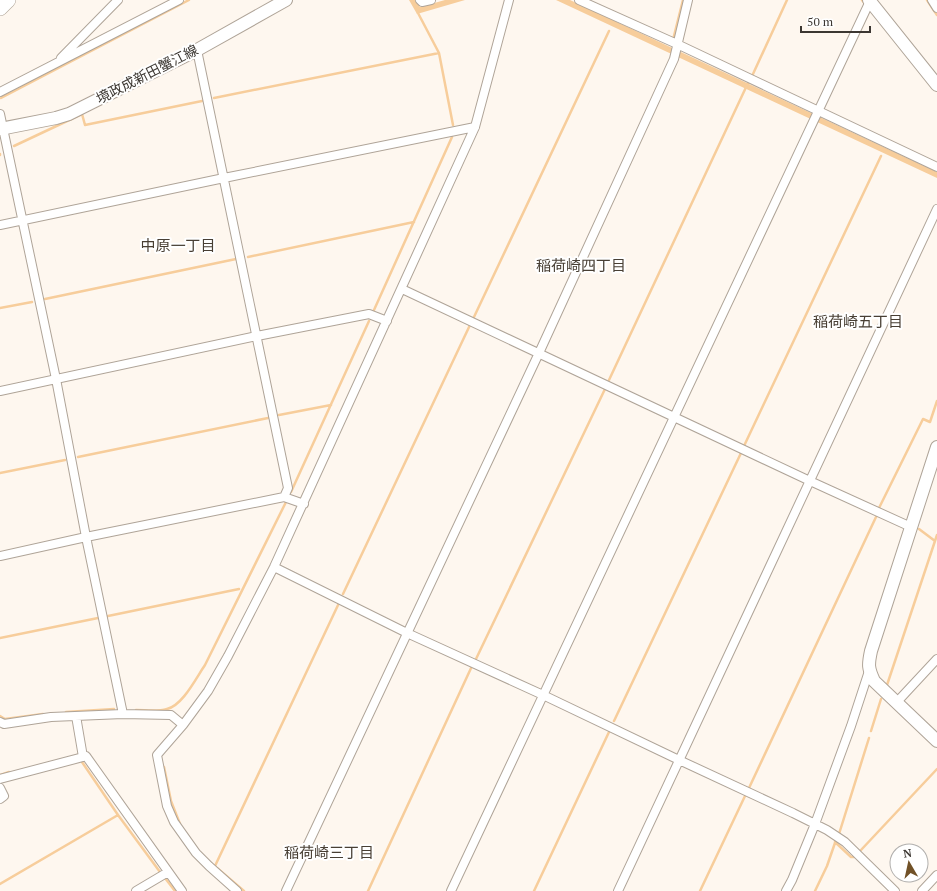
<svg xmlns="http://www.w3.org/2000/svg" width="937" height="891" font-family="'PT Serif','Noto Sans JP',serif">
<style>
.water{fill:#f7cd9b}
.lines{fill:none;stroke-linecap:round;stroke-linejoin:round}
.stream{stroke:#f7cd9b;stroke-width:2.5}
.street-casing{stroke:#afa498;stroke-width:10}
.secondary-casing{stroke:#afa498;stroke-width:14}
.highway-casing{stroke:#afa498;stroke-width:16}
.street{stroke:#fff;stroke-width:8}
.secondary{stroke:#fff;stroke-width:12}
.highway{stroke:#fff;stroke-width:15}
.labels{text-anchor:middle;stroke-width:4;stroke-linejoin:round;paint-order:stroke}
.street-label{font-size:14px;fill:#3c3732;stroke:#fff}
.neighbourhood-label{font-size:15px;fill:#483f34;stroke:#fff}
</style>
<rect width="100%" height="100%" fill="#fef7ef"/>
<!-- water -->
<path class="water" d="M 409,0 L 416,0 L 420,7 L 445,0 L 465,0 L 417,14 Z
M 556,0 L 570,0 L 937,172 L 937,178 Z"/>
<g class="lines">
<!-- stream -->
<path class="stream" d="M 862,0 L 865,4
M 927,0 L 937,15
M 418,13 L 439,53 L 453,125
M 673,40 L 683,0
M 753,74 L 787,0
M 1,98 L 189,0
M 214,98 L 439,53
M 14,146 L 82,114 L 85,125 L 202,101
M 0,155 L 0,154
M 248,257 L 414,222
M 45,299 L 236,259
M 0,308 L 32,302
M 374,310 L 452,137
M 474,317 L 609,31
M 609,380 L 748,83
M 279,415 L 331,405
M 744,446 L 881,156
M 78,457 L 268,418
M 0,473 L 65,460
M 291,492 L 369,321
M 879,508 L 923,419 L 930,422 L 937,401
M 919,529 L 935,541
M 343,594 L 470,325
M 108,616 L 239,589
M 0,638 L 98,618
M 476,659 L 605,389
M 887,685 L 937,535
M 136,710 C 146,710 157,712 167,709 C 183,705 196,678 205,665 L 286,502
M 66,712 L 114,709
M 0,716 L 5,719 L 43,714
M 614,721 L 741,453
M 871,731 L 881,699
M 82,762 L 118,815 L 160,872
M 164,767 L 171,801 L 180,824
M 0,775 L 9,772
M 749,788 L 876,517
M 839,834 L 869,738
M 835,842 L 851,857 L 854,857
M 861,850 L 937,769
M 215,866 L 339,603
M 217,868 L 244,891
M 165,878 L 175,891
M 0,884 L 118,815
M 368,891 L 472,666
M 534,891 L 609,732
M 700,891 L 745,796
M 815,891 L 827,866 L 836,840"/>
<defs>
<path id="street" d="M 420,0 L 422,2 L 431,0
M 579,0 L 677,44 L 937,167
M 932,0 L 937,8
M 197,50 L 288,488 L 284,497
M 61,58 L 118,0
M 0,92 L 179,0
M 0,114 L 56,379 L 86,537 L 123,714
M 0,225 L 224,178 L 475,127
M 402,289 L 810,481 L 911,527
M 0,391 L 257,336 L 369,314 L 387,321
M 0,556 L 86,537 L 284,497 L 304,504
M 274,567 L 407,633 L 543,695 L 679,760 L 793,813 L 827,830 L 845,842 L 895,891
M 896,703 L 937,659
M 76,716 L 83,757 L 86,756 L 182,891
M 0,722 L 4,724 L 51,717 L 123,714 L 171,715 L 183,725
M 0,779 L 83,757
M 0,788 L 4,796 L 0,799
M 136,891 L 168,872
M 237,891 L 209,866 L 196,853 L 174,822 L 167,806 L 157,755 L 183,725 L 208,691 L 228,656 L 274,567 L 475,127 L 509,0
M 286,891 L 539,353 L 674,59 L 688,0
M 451,891 L 870,1
M 618,891 L 937,209
M 786,891 L 792,880 L 815,824 L 851,726 L 869,671
M 922,891 L 937,875"/>
<path id="secondary" d="M 869,0 L 937,85
M 0,129 L 56,118 L 69,114 L 197,50 L 286,0
M 937,447 L 871,651 C 868,665 868,668 874,681 L 937,741"/>
<path id="highway" d="M 0,8 L 8,0"/>
</defs>
<!-- street casing -->
<use href="#street" class="street-casing"/>
<!-- secondary casing -->
<use href="#secondary" class="secondary-casing"/>
<!-- highway casing -->
<use href="#highway" class="highway-casing"/>
<!-- street -->
<use href="#street" class="street"/>
<!-- secondary -->
<use href="#secondary" class="secondary"/>
<!-- highway -->
<use href="#highway" class="highway"/>
</g>
<g class="labels">
<!-- street labels -->
<g class="street-label">
<text transform="translate(147 74) rotate(-27)" y="5">境政成新田蟹江線</text>
</g>
<!-- neighbourhood labels -->
<g class="neighbourhood-label">
<text x="178" y="251">中原一丁目</text>
<text x="581" y="271">稲荷崎四丁目</text>
<text x="858" y="327">稲荷崎五丁目</text>
<text x="329" y="858">稲荷崎三丁目</text>
</g>
</g>
<!-- north arrow -->
<g transform="translate(909 863) rotate(351)"><circle r="19" fill="#ffffff" stroke="#b1afad"/>
<path d="M0-3L7 15L0 10L-7 15Z" fill="#715127"/>
<text y="-6" font-size="11" font-weight="bold" text-anchor="middle" fill="#3c3732">N</text>
</g>
<!-- scale -->
<path d="M801 26v6h69v-6" fill="none" stroke="#3c3732" stroke-width="2"/>
<text x="807" y="26" font-size="12" fill="#3c3732" stroke="#ffffff" stroke-width="3" paint-order="stroke">50 m</text>
</svg>
